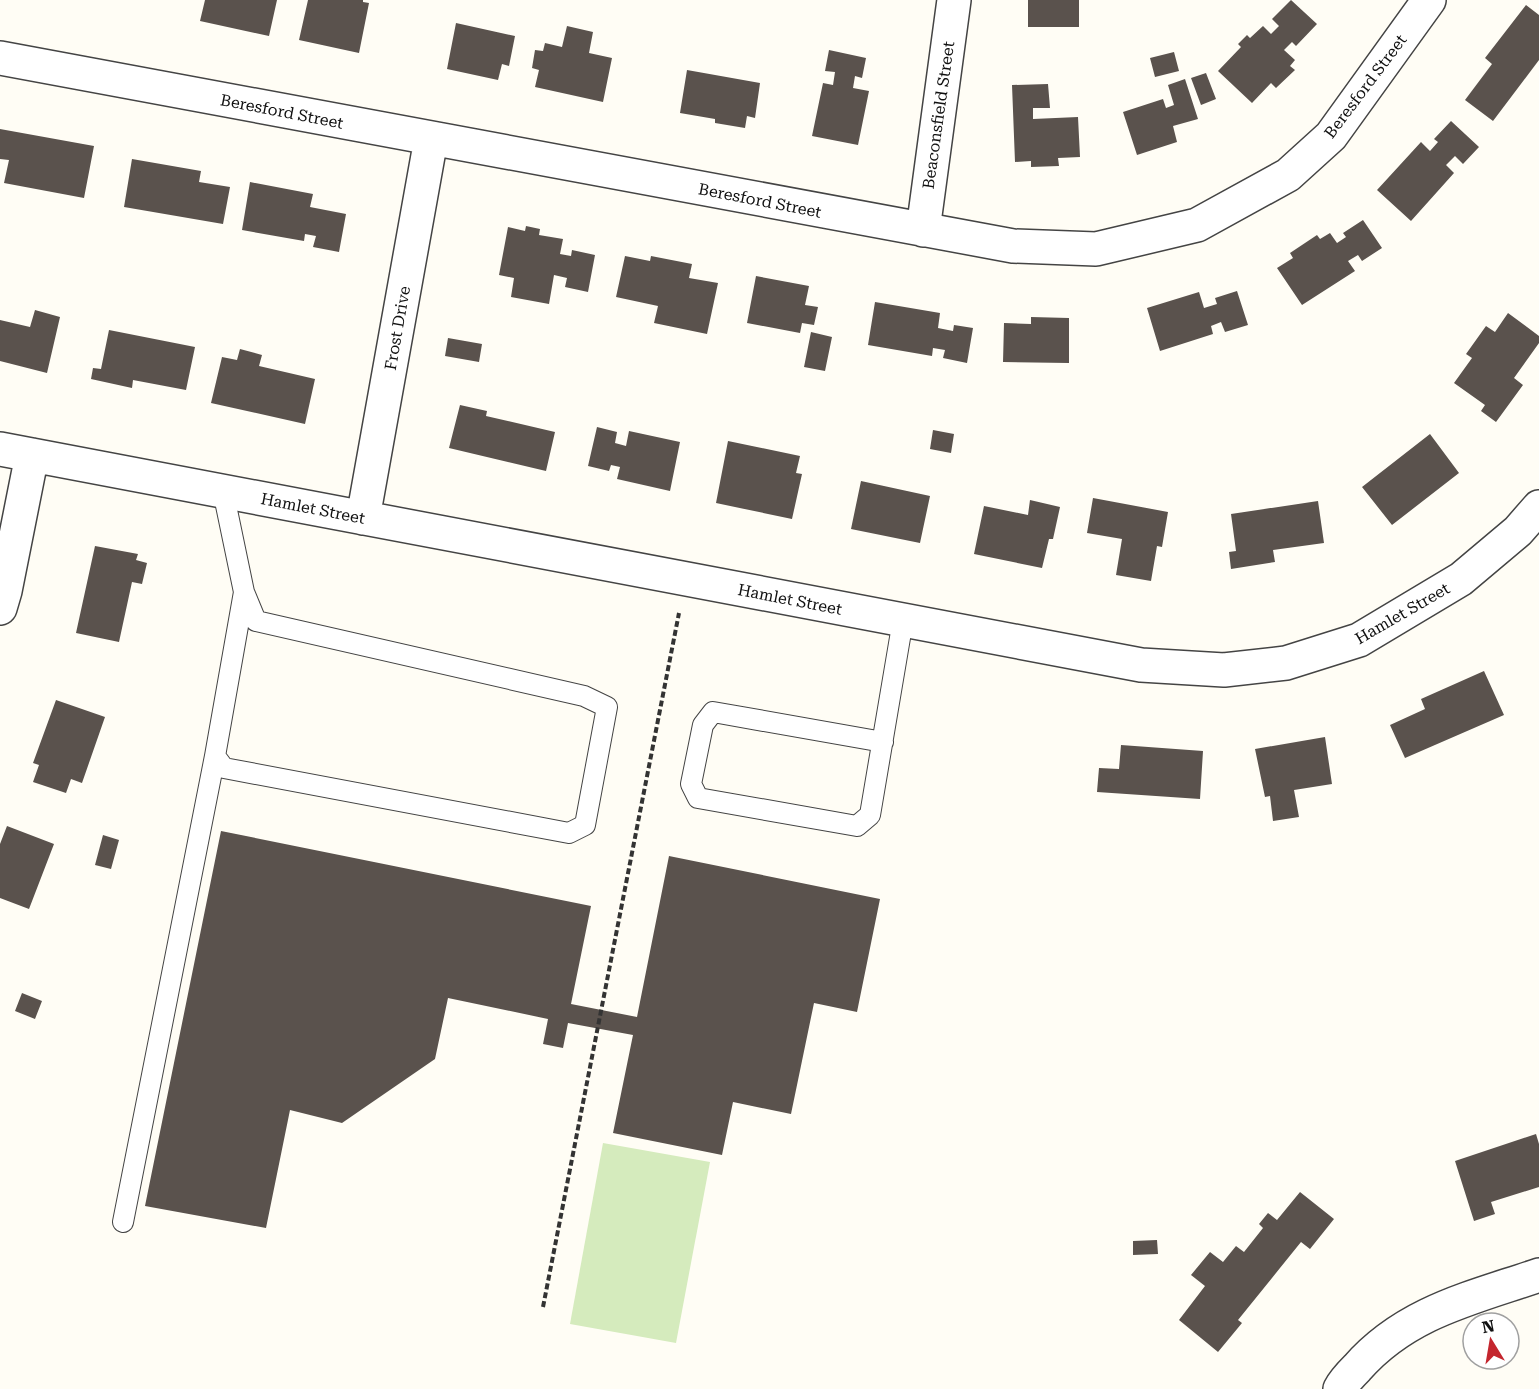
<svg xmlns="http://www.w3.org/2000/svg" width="1539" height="1389" font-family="'Roboto Serif',serif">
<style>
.green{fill:#d5ebbd}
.building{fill:#5a524d}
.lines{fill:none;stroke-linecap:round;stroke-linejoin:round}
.service-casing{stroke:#444;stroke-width:22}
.minor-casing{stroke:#444;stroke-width:36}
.path{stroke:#333;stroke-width:4;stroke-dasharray:6 3;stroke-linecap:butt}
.service{stroke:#fff;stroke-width:20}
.minor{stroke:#fff;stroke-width:33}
.labels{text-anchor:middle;stroke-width:6;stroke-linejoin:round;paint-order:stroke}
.street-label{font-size:16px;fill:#111;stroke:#fff}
</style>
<rect width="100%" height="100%" fill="#fffdf5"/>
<!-- green -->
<path class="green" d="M 603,1143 L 710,1162 L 676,1343 L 570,1324 Z"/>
<!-- building -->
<path class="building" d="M 205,0 L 277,0 L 269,36 L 200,21 Z
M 308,0 L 363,0 L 363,2 L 369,3 L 359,53 L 299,40 Z
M 1028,0 L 1079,0 L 1079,27 L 1028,27 Z
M 1291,0 L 1317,24 L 1296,46 L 1292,42 L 1284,50 L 1295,60 L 1290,66 L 1295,70 L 1276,88 L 1271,83 L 1252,103 L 1218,71 L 1241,47 L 1238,44 L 1247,35 L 1250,38 L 1263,26 L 1271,34 L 1279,26 L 1272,19 Z
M 1526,5 L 1539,15 L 1539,60 L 1493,121 L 1465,100 L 1492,64 L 1485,58 Z
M 456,23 L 515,36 L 509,66 L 502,64 L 498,80 L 447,69 Z
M 567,26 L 593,32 L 589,53 L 612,58 L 603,102 L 535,87 L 539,70 L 532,68 L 535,50 L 543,51 L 545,43 L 562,47 Z
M 829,50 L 866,58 L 862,78 L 855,76 L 853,88 L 869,91 L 858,145 L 812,136 L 823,83 L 833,85 L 835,72 L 825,71 Z
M 1174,52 L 1179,71 L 1155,77 L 1150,58 Z
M 687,70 L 760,83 L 755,118 L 747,116 L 745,128 L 715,123 L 715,119 L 680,113 Z
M 1206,73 L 1216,99 L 1201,105 L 1191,78 Z
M 1185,79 L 1198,119 L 1173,126 L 1177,142 L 1137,155 L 1123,112 L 1163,99 L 1166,108 L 1174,105 L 1168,85 Z
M 1048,84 L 1050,108 L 1033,108 L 1033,119 L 1078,117 L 1080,157 L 1058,158 L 1059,166 L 1031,167 L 1031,161 L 1015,162 L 1012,85 Z
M 1451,121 L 1479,147 L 1463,164 L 1455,156 L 1446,165 L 1454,173 L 1411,221 L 1377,190 L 1421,142 L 1430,151 L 1438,142 L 1434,139 Z
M 0,129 L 94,146 L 84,198 L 4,183 L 9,160 L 0,159 Z
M 132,159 L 201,171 L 199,182 L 230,187 L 223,224 L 124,207 Z
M 250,182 L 313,194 L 310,207 L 346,214 L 339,252 L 313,247 L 316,236 L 305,234 L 304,241 L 242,230 Z
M 1363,220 L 1382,248 L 1362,261 L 1358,255 L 1348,261 L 1355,271 L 1302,305 L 1277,268 L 1293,258 L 1290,253 L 1317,235 L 1320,239 L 1330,233 L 1337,243 L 1346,237 L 1343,233 Z
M 526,226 L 540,229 L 539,235 L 563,239 L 560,254 L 571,256 L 572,250 L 595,255 L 588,292 L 565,287 L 567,278 L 554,275 L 549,304 L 511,297 L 514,278 L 499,275 L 508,227 L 525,231 Z
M 625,256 L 650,261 L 651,256 L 692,264 L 689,278 L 718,283 L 707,334 L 654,323 L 658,306 L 616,297 Z
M 756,276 L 809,286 L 805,305 L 818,307 L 814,325 L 802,323 L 800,333 L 747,323 Z
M 1237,291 L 1248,325 L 1225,332 L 1221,322 L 1211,326 L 1213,334 L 1160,351 L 1147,308 L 1199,292 L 1204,308 L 1217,304 L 1215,298 Z
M 875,302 L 940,313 L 938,328 L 953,331 L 954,325 L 973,328 L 967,363 L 943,358 L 945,350 L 933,348 L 932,356 L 868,345 Z
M 35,310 L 60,317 L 47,373 L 0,361 L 0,320 L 30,327 Z
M 1508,313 L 1539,336 L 1539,343 L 1514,378 L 1523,385 L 1496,422 L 1481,411 L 1485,405 L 1454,383 L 1472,358 L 1466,354 L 1486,326 L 1495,332 Z
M 1031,317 L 1069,318 L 1069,363 L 1003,362 L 1004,323 L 1031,324 Z
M 109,330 L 195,347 L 186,390 L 133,380 L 132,388 L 91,379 L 93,368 L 101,369 Z
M 811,332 L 832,337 L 825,371 L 804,367 Z
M 448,338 L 482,344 L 479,362 L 445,356 Z
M 240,349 L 262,355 L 259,366 L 315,379 L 305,424 L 211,403 L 222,357 L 237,360 Z
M 460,405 L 487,411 L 486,416 L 555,432 L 546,471 L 449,448 Z
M 597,427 L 617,432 L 615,443 L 626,446 L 629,431 L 680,442 L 670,491 L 617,479 L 620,467 L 611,465 L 609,471 L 588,466 Z
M 933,430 L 954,434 L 951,453 L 930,449 Z
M 1430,434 L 1459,473 L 1392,525 L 1362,487 Z
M 728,441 L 800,456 L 796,473 L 802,474 L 792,519 L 716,503 Z
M 861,481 L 930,496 L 920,543 L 851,529 Z
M 1093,498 L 1168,512 L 1162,547 L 1157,546 L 1151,581 L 1116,575 L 1122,539 L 1087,533 Z
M 1030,500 L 1060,507 L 1053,539 L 1049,539 L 1042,568 L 974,554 L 984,506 L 1028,515 Z
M 1318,501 L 1324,543 L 1273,550 L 1275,562 L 1231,569 L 1229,552 L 1236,551 L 1231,514 Z
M 95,546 L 138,554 L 136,560 L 147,563 L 142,584 L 132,582 L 119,642 L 76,633 Z
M 1484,671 L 1504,715 L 1405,758 L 1390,725 L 1425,709 L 1421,699 Z
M 56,700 L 105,717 L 82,783 L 71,779 L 66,793 L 33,782 L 39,765 L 33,763 Z
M 1325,737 L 1332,784 L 1294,790 L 1299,817 L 1273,821 L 1270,796 L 1265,797 L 1255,749 Z
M 1121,745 L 1203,751 L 1200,799 L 1097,792 L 1099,768 L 1119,769 Z
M 7,826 L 54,844 L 29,909 L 0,898 L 0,844 Z
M 221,831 L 591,906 L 571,1004 L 637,1017 L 669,856 L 880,899 L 857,1012 L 814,1003 L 791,1114 L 733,1102 L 722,1155 L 613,1133 L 633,1035 L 568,1023 L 563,1048 L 543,1044 L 548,1019 L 448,998 L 435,1059 L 342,1123 L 290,1110 L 266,1228 L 145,1206 Z
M 103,835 L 119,840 L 111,869 L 95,865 Z
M 22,993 L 42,1001 L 35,1019 L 15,1011 Z
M 1536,1134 L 1539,1144 L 1539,1187 L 1491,1202 L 1495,1214 L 1474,1221 L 1455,1161 Z
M 1300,1192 L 1334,1219 L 1310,1249 L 1301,1242 L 1238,1320 L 1242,1323 L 1218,1352 L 1179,1320 L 1205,1286 L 1191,1275 L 1210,1252 L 1223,1262 L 1236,1246 L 1244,1252 L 1263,1228 L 1259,1224 L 1268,1213 L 1277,1220 Z
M 1157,1240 L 1158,1254 L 1133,1255 L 1133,1241 Z"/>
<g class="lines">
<defs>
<path id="service" d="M 223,491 L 244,592 L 256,621 L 584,696 L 607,707 L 585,825 L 569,833 L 224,768 L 215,756 L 244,592
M 883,742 L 713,712 L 703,725 L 691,784 L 698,798 L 857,826 L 870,815 L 903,620
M 123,1222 L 215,756"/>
<path id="minor" d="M 0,58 L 1013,246 L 1096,249 L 1197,225 L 1288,175 L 1331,136 L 1429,0
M 923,230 L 954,0
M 0,449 L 1141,665 L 1224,670 L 1286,663 L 1359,640 L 1461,579 L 1518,531 L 1539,507
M 363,518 L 431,139
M 0,608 L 5,591 L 32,455
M 1340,1389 C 1344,1381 1351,1374 1357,1368 C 1406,1312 1472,1298 1539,1275"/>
</defs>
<!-- service casing -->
<use href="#service" class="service-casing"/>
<!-- minor casing -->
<use href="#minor" class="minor-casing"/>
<!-- path -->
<path class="path" d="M 543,1307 L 679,613"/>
<!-- service -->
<use href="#service" class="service"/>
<!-- minor -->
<use href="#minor" class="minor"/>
</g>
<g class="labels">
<!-- street labels -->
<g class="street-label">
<text transform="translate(1365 86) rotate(-53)" y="6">Beresford Street</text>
<text transform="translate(282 111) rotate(11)" y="6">Beresford Street</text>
<text transform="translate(938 115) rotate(-82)" y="6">Beaconsfield Street</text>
<text transform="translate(760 200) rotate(11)" y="6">Beresford Street</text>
<text transform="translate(397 328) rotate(-80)" y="6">Frost Drive</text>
<text transform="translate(313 508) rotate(11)" y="6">Hamlet Street</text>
<text transform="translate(790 599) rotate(11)" y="6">Hamlet Street</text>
<text transform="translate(1402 613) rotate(-30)" y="6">Hamlet Street</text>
</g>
</g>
<!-- north arrow -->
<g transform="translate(1491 1341) rotate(349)"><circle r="28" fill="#ffffff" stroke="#a0a0a0" stroke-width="1.5"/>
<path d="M0-4.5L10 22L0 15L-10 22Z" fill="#c4262e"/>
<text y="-9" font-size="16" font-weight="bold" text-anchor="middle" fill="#111111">N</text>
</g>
</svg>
